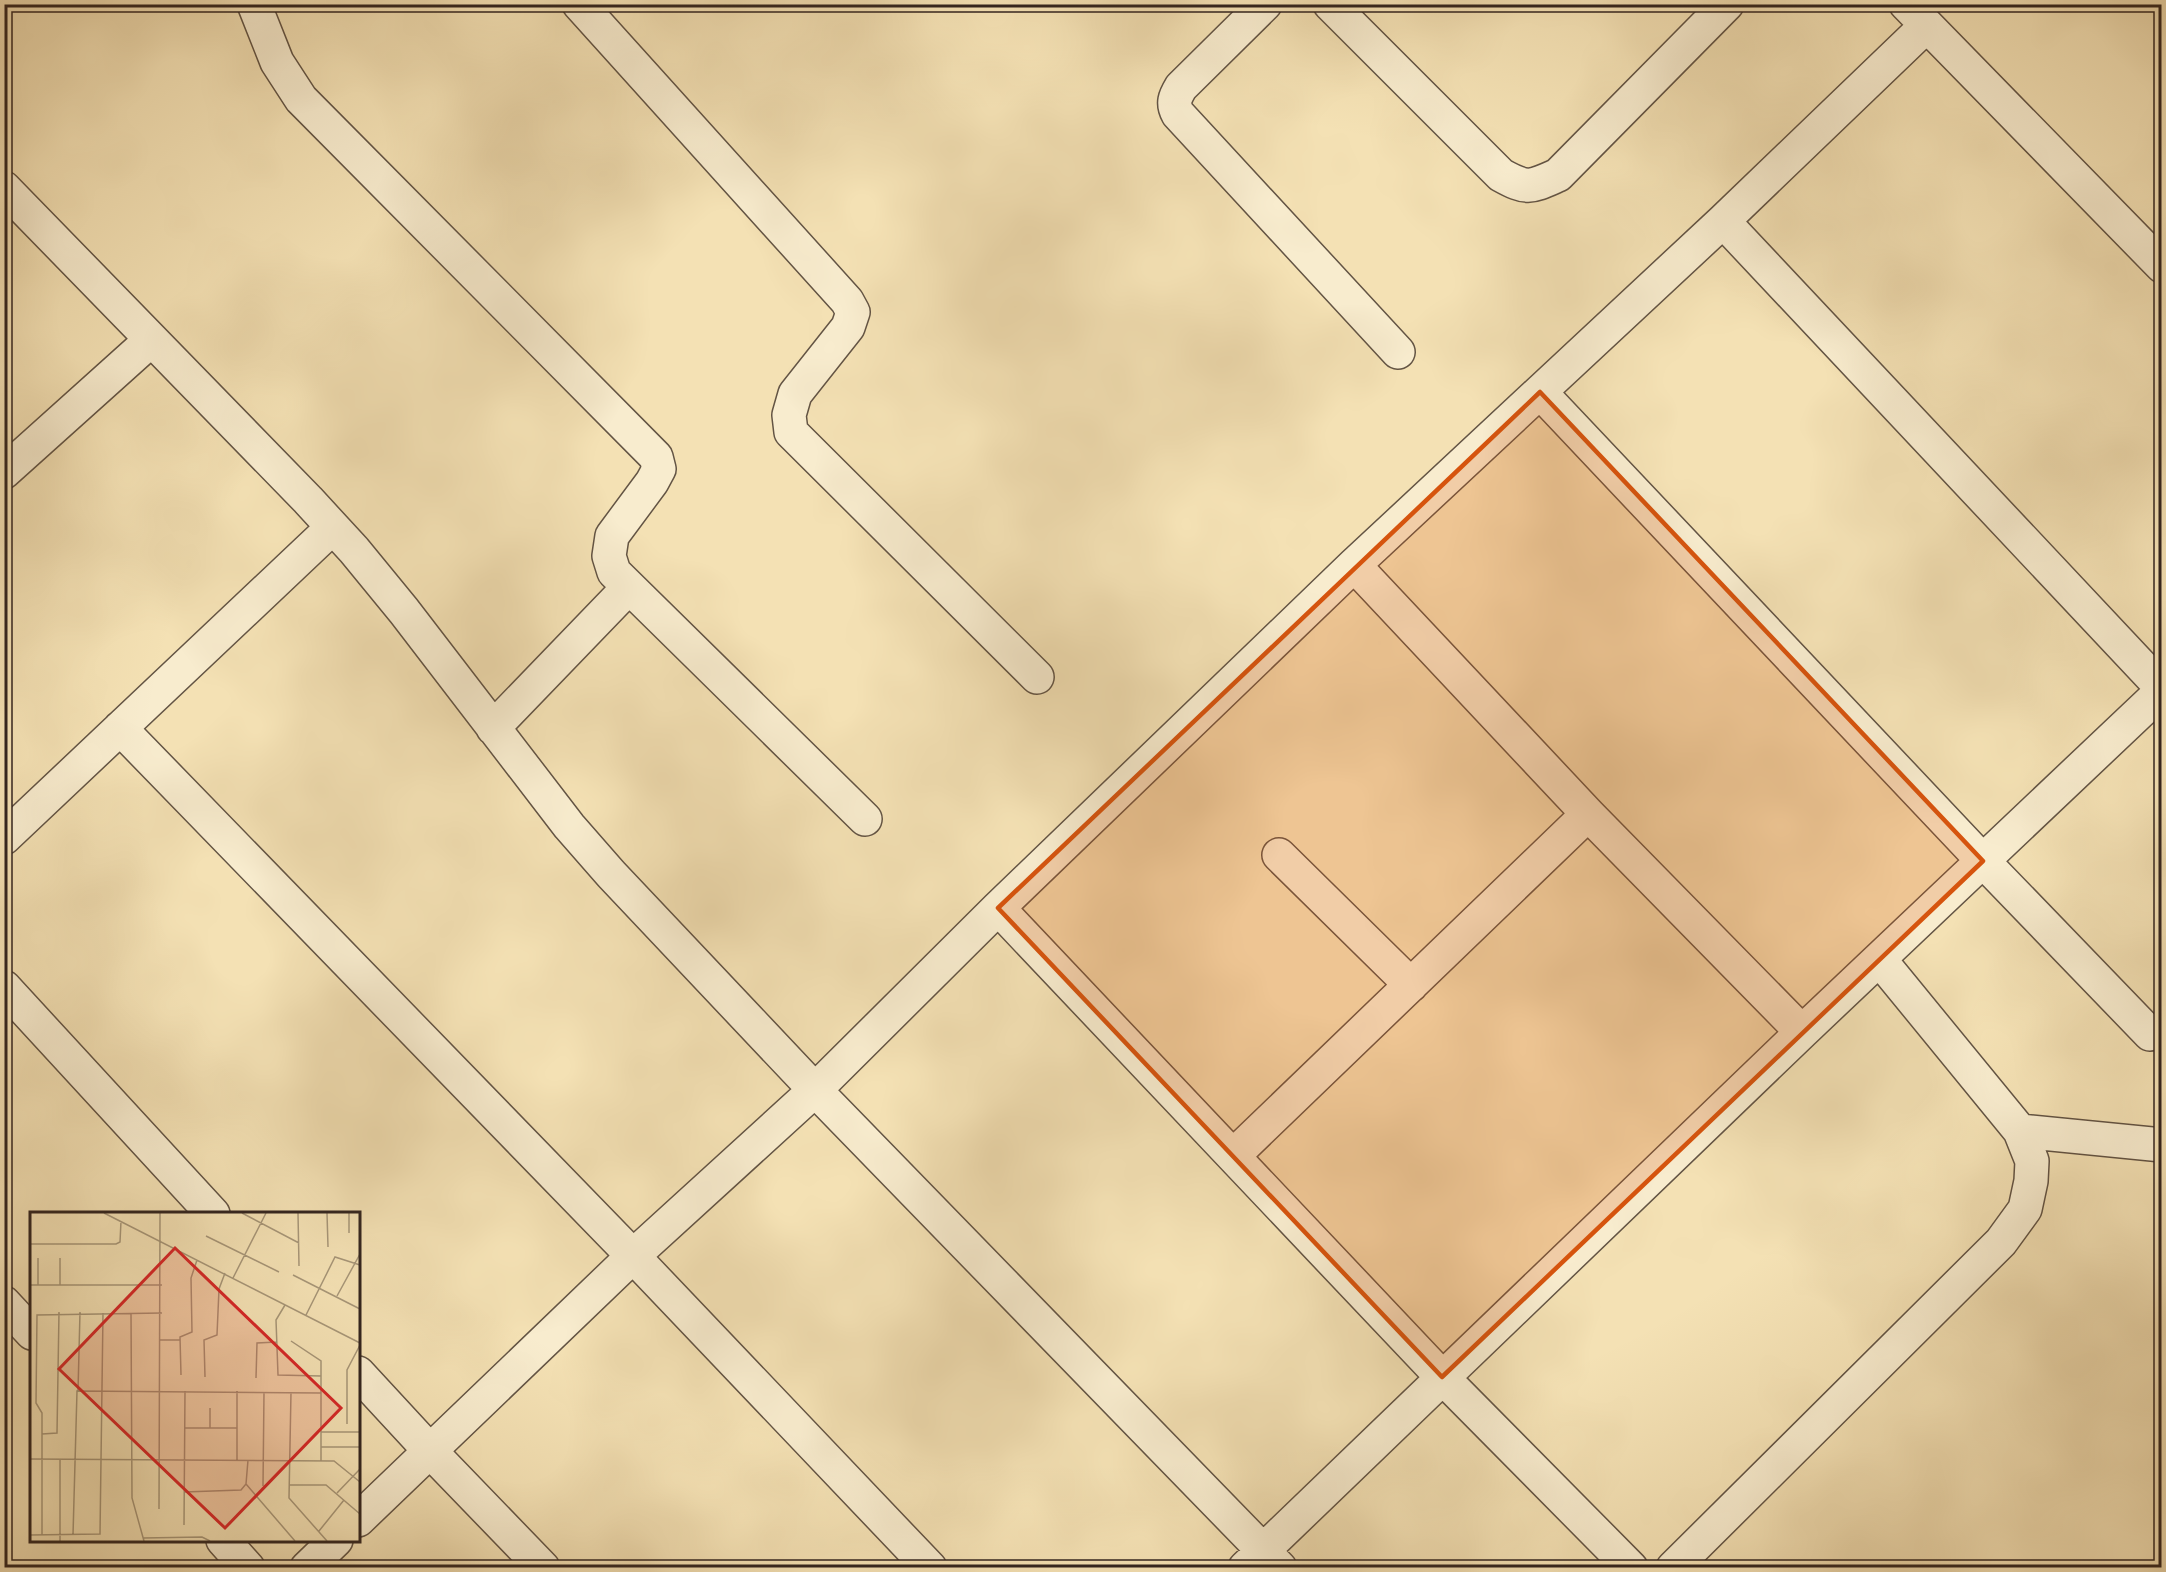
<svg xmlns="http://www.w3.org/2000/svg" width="2166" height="1572" font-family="Vollkorn,serif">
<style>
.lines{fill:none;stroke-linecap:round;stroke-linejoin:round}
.street-casing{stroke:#635444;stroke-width:36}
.street{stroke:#f8ecce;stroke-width:33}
.marked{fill:#d6540e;fill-opacity:0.2;stroke:#d6540e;stroke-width:4.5;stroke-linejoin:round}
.inset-road{fill:none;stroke:#a79678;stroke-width:1.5}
.view{fill:#d62828;fill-opacity:0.15;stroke:#d62828;stroke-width:3}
.inset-edge{fill:none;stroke:#33251f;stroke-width:3}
</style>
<rect width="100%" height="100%" fill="#f4e1b4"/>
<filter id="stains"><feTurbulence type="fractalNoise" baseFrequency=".00333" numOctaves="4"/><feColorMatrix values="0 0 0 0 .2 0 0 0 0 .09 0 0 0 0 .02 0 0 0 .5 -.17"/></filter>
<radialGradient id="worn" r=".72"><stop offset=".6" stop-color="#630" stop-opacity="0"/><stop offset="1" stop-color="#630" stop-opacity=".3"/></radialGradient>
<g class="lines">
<defs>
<path id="street" d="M 254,4 L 277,62 L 301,99 L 656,457 L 659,469 L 652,482 L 612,536 L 609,556 L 614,572 L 865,819
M 579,4 L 847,301 L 853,312 L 848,327 L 795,394 L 789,415 L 791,432 L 1037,677
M 1265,4 L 1181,87 C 1175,97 1172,103 1178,114 L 1398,352
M 1330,4 L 1501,175 C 1528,190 1531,187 1558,175 L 1727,4
M 1906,4 L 2162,266
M 4,188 L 308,500 L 354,550 L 404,611 L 569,826 L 611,874 L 815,1090 L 1280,1568
M 1723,221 L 2162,688
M 1540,392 L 1983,861 L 2150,1034
M 4,472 L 151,340
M 1354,565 L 1588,814 L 1802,1032
M 120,728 L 633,1256 L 930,1568
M 493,728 L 629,587
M 4,838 L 333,527
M 1279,855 L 1411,985
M 998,908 L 1442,1377 L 1631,1568
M 4,987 L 213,1214
M 2020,1131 L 2162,1145
M 1233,1156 L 1588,814
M 4,1303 L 32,1333
M 358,1373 L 431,1452 L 543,1568
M 358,1520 L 633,1256 L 815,1090 L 998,908 L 1354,565 L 1723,221 L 1926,26
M 223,1540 L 248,1568
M 307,1568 L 336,1540
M 1245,1568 L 1802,1032 L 2162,691
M 1673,1568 L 2001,1242 L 2025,1209 L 2031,1181 L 2032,1161 L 2020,1131 L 1880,960"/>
</defs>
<!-- street casing -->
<use href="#street" class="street-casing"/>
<!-- street -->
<use href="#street" class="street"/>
</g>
<!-- marked area -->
<path class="marked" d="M 1540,392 L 1983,861 L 1442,1377 L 998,908 Z"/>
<!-- overview -->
<g transform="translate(30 1212)">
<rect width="330" height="330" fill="#f4e1b4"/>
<path class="inset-road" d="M 74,1 L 330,131M 212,1 L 269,31M 268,1 L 269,54M 297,1 L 298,35M 319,21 L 319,1M 176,24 L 249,60M 0,32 L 86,32 L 90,30 L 91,9M 30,46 L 30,73M 263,63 L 330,97M 203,66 L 236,1M 0,73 L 132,73M 8,73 L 8,46M 307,84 L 330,42M 255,93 L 246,108 L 248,163 L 291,164M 101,101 L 102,286 L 114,329M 276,103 L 305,45 L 330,53M 129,128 L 150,128M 261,129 L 291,149 L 291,249M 151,163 L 150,125 L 162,120 L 161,66 L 167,48M 175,165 L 174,128 L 187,123 L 189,77 L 195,61M 226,166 L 227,131 L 247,130M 48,179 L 50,100M 261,180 L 259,286 L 297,329M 180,196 L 180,216M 317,212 L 317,158 L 330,133M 154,216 L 207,216M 291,220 L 330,220M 12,222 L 27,221 L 29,100M 291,235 L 330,235M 0,247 L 304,249 L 330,270M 207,248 L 207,179M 216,272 L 265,329M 259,273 L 296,273 L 330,302M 233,274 L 234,180M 154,280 L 211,278 L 216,272 L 218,248M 307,281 L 330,257M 129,297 L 130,1M 154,313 L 155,179M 289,319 L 314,288M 0,323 L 70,322 L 73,101M 12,323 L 12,201 L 6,191 L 7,103 L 132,101M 43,323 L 47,179 L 291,181M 113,326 L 172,325 L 180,329M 30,329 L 30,247"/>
<path class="view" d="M 145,36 L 311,196 L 195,316 L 29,157 Z"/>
<rect width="330" height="330" class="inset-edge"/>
</g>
<!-- margin -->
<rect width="2166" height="1572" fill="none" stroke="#f4e1b4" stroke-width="24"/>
<rect x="6" y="6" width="2154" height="1560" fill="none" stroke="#33251f" stroke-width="3"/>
<rect x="12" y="12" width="2142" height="1548" fill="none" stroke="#33251f" stroke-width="1.5"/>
<rect width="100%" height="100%" filter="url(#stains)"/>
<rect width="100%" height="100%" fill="url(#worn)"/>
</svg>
